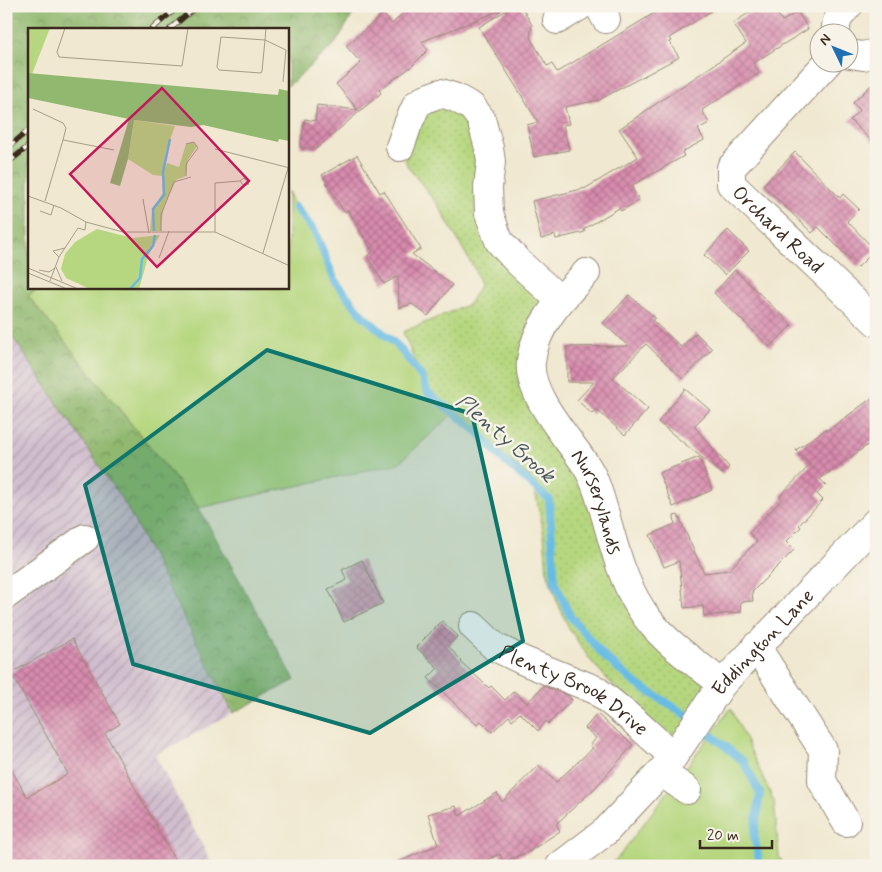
<svg xmlns="http://www.w3.org/2000/svg" width="882" height="872" font-family="Mynerve,sans-serif">
<style>
.industrial{fill:url(#industrial-furrows)}
.green{fill:#b6d77f;stroke:#78804e}
.forest{fill:url(#forest-crowns);stroke:#667146}
.park{fill:url(#park-dots);stroke:#78804e}
.lines{fill:none;stroke-linecap:round;stroke-linejoin:round}
.stream{stroke:#68bce4;stroke-width:8}
.building{fill:url(#building-cross-hatch)}
.minor-casing{stroke:#968977;stroke-width:30}
.minor{stroke:#fff;stroke-width:28}
.rail-casing{stroke:#3b2a1e;stroke-width:5.5}
.rail{stroke:#f7f3e8;stroke-width:4;stroke-dasharray:11;stroke-linecap:butt}
.marked{fill:#0f766e;fill-opacity:0.2;stroke:#0f766e;stroke-width:4;stroke-linejoin:round}
.labels{text-anchor:middle;stroke-width:5;stroke-linejoin:round;paint-order:stroke}
.street-label{font-size:20px;fill:#3b2a1e;stroke:#f7f3e8}
.water-label{font-size:21px;font-style:italic;fill:#485659;stroke:#f7f3e8}
.inset-river{fill:none;stroke:#68bce4;stroke-width:2.5}
.inset-road{fill:none;stroke:#a89c89;stroke-width:1}
.view{fill:#c2185b;fill-opacity:0.15;stroke:#c2185b;stroke-width:2.5}
.inset-edge{fill:none;stroke:#3b2a1e;stroke-width:2.5}
</style>
<defs>
<pattern id="industrial-furrows" width="10" height="10" patternUnits="userSpaceOnUse" patternTransform="scale(1.25)"><rect width="10" height="10" fill="#d0bdce"/><path d="M-1 1l2-2M0 10L10 0M9 11l2-2" fill="none" stroke="#aa9aa7"/></pattern>
<pattern id="forest-crowns" width="20" height="18" patternUnits="userSpaceOnUse" patternTransform="scale(1.25)"><rect width="20" height="18" fill="#90b86e"/><path d="M2 6a3 3 0 1 1 6 0M12 15a3 3 0 1 1 6 0" fill="none" stroke="#77965a"/></pattern>
<pattern id="park-dots" width="8" height="8" patternUnits="userSpaceOnUse" patternTransform="scale(1.25)"><rect width="8" height="8" fill="#b6d77f"/><path d="M2 2h.1M6 6h.1" fill="none" stroke="#9db96d" stroke-width="1.8" stroke-linecap="round"/></pattern>
<pattern id="building-cross-hatch" width="8" height="8" patternUnits="userSpaceOnUse" patternTransform="scale(1.25)"><rect width="8" height="8" fill="#d88bae"/><path d="M0 0l8 8M0 8l8-8" fill="none" stroke="#b0728d"/></pattern>
</defs>
<rect width="100%" height="100%" fill="#f7f3e8"/>
<filter id="ink" filterUnits="userSpaceOnUse"><feTurbulence type="fractalNoise" baseFrequency=".02" numOctaves="2"/><feDisplacementMap in="SourceGraphic" scale="10" xChannelSelector="R" yChannelSelector="G"/><feConvolveMatrix kernelMatrix="1 2 1 2 8 2 1 2 1" color-interpolation-filters="sRGB"/></filter>
<filter id="wash" filterUnits="userSpaceOnUse"><feTurbulence type="fractalNoise" baseFrequency=".0096" numOctaves="4" result="noise"/><feDisplacementMap in="SourceGraphic" scale="20" xChannelSelector="R" yChannelSelector="G"/><feGaussianBlur stdDeviation="1.12" result="paint"/><feColorMatrix in="noise" values="0 0 0 0 0 0 0 0 0 0 0 0 0 0 0 0 0 1.4 0 .05"/><feComposite in="paint" operator="in"/></filter>
<g filter="url(#wash)">
<rect width="100%" height="100%" fill="#f0e8d0"/>
<!-- industrial -->
<path class="industrial" d="M 6,327 L 127,507 L 233,713 L 155,755 L 211,862 L 204,866 L 6,866 Z"/>
<!-- green -->
<path class="green" d="M 288,191 L 295,207 L 315,232 L 335,281 L 362,315 L 398,346 L 421,376 L 428,393 L 454,413 L 399,463 L 199,508 L 28,296 L 39,288 L 288,288 Z
M 731,708 L 774,801 L 779,857 L 785,866 L 606,866 L 617,859 Z"/>
<!-- forest -->
<path class="forest" d="M 6,6 L 358,6 L 335,44 L 288,86 L 288,29 L 29,29 L 29,288 L 39,288 L 28,296 L 199,508 L 295,680 L 233,713 L 127,507 L 6,327 Z"/>
<!-- park -->
<path class="park" d="M 417,104 L 472,107 L 489,213 L 560,300 L 537,341 L 547,410 L 620,568 L 722,684 L 682,742 L 667,734 L 619,692 L 591,661 L 570,630 L 557,602 L 547,571 L 544,536 L 537,500 L 530,477 L 428,393 L 403,332 L 469,304 L 480,286 L 475,270 L 438,205 L 408,167 L 400,147 Z"/>
<g class="lines">
<!-- stream -->
<path class="stream" d="M 295,207 L 315,232 L 335,281 L 362,315 L 398,346 L 421,376 L 428,393 L 478,432 L 505,462 L 549,499 L 555,582 L 570,616 L 605,657 L 635,683 L 688,716 L 743,761 L 760,793 L 754,835 L 760,866"/>
</g>
<g id="blocks">
<!-- building -->
<path class="building" d="M 410,6 L 509,7 L 421,42 L 428,50 L 411,67 L 379,90 L 381,93 L 316,149 L 300,147 L 305,119 L 315,121 L 317,105 L 358,110 L 336,84 L 361,63 L 346,46 L 383,14 L 392,24 Z
M 513,6 L 521,6 L 532,25 L 530,37 L 547,66 L 552,64 L 557,72 L 666,6 L 719,6 L 669,38 L 671,41 L 669,42 L 679,57 L 599,100 L 565,107 L 569,124 L 563,125 L 569,150 L 534,157 L 527,125 L 538,122 L 479,27 Z
M 760,6 L 773,6 L 782,21 L 798,12 L 808,29 L 753,63 L 759,73 L 702,110 L 709,123 L 698,129 L 704,140 L 682,152 L 684,156 L 631,186 L 639,200 L 621,211 L 619,208 L 584,229 L 585,232 L 556,239 L 555,235 L 541,239 L 532,201 L 586,188 L 638,157 L 619,129 L 746,43 L 733,23 Z
M 876,80 L 876,145 L 850,120 L 860,110 L 853,103 Z
M 795,152 L 840,198 L 843,194 L 859,209 L 847,221 L 875,250 L 858,267 L 818,227 L 812,233 L 763,185 Z
M 357,155 L 380,193 L 384,191 L 421,249 L 412,254 L 452,285 L 428,316 L 412,304 L 399,308 L 398,276 L 384,284 L 367,256 L 373,252 L 348,210 L 344,212 L 322,175 Z
M 728,230 L 749,251 L 725,275 L 704,255 Z
M 735,270 L 792,325 L 770,347 L 714,293 Z
M 629,295 L 655,318 L 652,320 L 681,347 L 696,333 L 712,349 L 683,379 L 646,344 L 613,378 L 648,409 L 625,435 L 596,409 L 592,414 L 577,400 L 594,382 L 567,382 L 567,347 L 628,346 L 603,323 Z
M 685,389 L 710,410 L 694,426 L 729,467 L 722,474 L 658,422 Z
M 876,395 L 876,439 L 820,479 L 826,485 L 817,494 L 823,500 L 799,525 L 801,527 L 786,542 L 794,550 L 752,592 L 753,601 L 740,602 L 741,612 L 704,616 L 703,606 L 684,608 L 679,561 L 664,567 L 650,535 L 675,524 L 674,516 L 678,515 L 704,573 L 729,570 L 757,541 L 749,533 L 782,499 L 780,496 L 810,465 L 796,450 L 826,429 L 827,431 Z
M 699,457 L 712,490 L 673,507 L 659,473 Z
M 362,560 L 383,603 L 344,622 L 328,589 L 347,580 L 342,570 Z
M 442,621 L 458,636 L 448,646 L 462,661 L 461,662 L 489,688 L 491,686 L 505,700 L 514,691 L 527,703 L 543,686 L 568,695 L 572,700 L 548,724 L 546,721 L 538,731 L 520,713 L 512,720 L 509,716 L 492,732 L 481,721 L 477,725 L 428,678 L 438,668 L 416,647 Z
M 72,639 L 120,724 L 105,733 L 178,866 L 6,866 L 6,760 L 27,797 L 68,774 L 11,673 Z
M 597,714 L 633,745 L 595,788 L 556,824 L 560,831 L 530,851 L 503,862 L 500,854 L 473,866 L 389,866 L 438,845 L 428,814 L 456,806 L 459,816 L 497,793 L 502,802 L 538,765 L 556,782 L 593,748 L 590,746 L 596,738 L 585,728 Z"/>
</g>
</g>
<g filter="url(#ink)">
<use href="#blocks" fill-opacity="0" stroke="#968977" stroke-width="1"/>
<g class="lines">
<defs>
<g id="minor">
<path d="M 599,6 L 606,19"/>
<path d="M 557,20 L 580,6"/>
<path d="M 836,32 C 835,21 840,14 848,6"/>
<path d="M 850,54 L 863,56 L 876,53"/>
<path id="s1" d="M 828,62 L 731,168 L 731,184 L 876,322"/>
<path d="M 400,147 L 408,124 L 417,104 L 427,98 L 441,93 L 456,98 L 472,107 L 481,119 L 489,148 L 491,162 L 488,187 L 489,213 L 499,241 L 518,262 L 560,300"/>
<path id="s2" d="M 586,273 C 562,298 535,325 531,362 C 527,395 570,440 587,467 C 596,481 600,498 605,514 C 614,546 622,580 641,609 C 660,640 694,661 722,684"/>
<path d="M 6,595 L 85,538"/>
<path id="s3" d="M 473,626 L 495,647 L 524,661 L 596,690 L 633,720 L 673,756"/>
<path d="M 756,646 L 823,750 L 822,781 L 846,822"/>
<path d="M 661,772 L 687,790"/>
<path id="s4" d="M 560,866 L 606,831 L 661,772 L 671,760 L 722,684 L 876,522"/>
</g>
</defs>
<!-- minor casing -->
<use href="#minor" class="minor-casing"/>
<!-- minor -->
<use href="#minor" class="minor"/>
<defs>
<path id="rail" d="M 152,29 L 179,6
M 170,29 L 197,6
M 6,149 L 29,130
M 6,164 L 29,146"/>
</defs>
<!-- rail casing -->
<use href="#rail" class="rail-casing"/>
<!-- rail -->
<use href="#rail" class="rail"/>
</g>
</g>
<!-- marked area -->
<path class="marked" d="M 267,350 L 472,414 L 523,641 L 370,733 L 133,664 L 85,485 Z"/>
<g class="labels">
<!-- street labels -->
<g class="street-label">
<text dy="7" stroke="none"><textPath href="#s1" startOffset="225">Orchard Road</textPath></text>
<text dy="7" stroke="none"><textPath href="#s2" startOffset="264">Nurserylands</textPath></text>
<text dy="7" stroke="none"><textPath href="#s4" startOffset="304">Eddington Lane</textPath></text>
<text dy="7" stroke="none"><textPath href="#s3" startOffset="121">Plenty Brook Drive</textPath></text>
</g>
<!-- water labels -->
<g class="water-label">
<text transform="translate(506 438) rotate(41)" y="7">Plenty Brook</text>
</g>
</g>
<!-- overview -->
<g transform="translate(28 28)">
<rect width="261" height="261" fill="#f0e8d0"/>
<path d="M 0,0 L 22,0 L 4,46 L 0,45 ZM 106,92 L 147,98 L 138,123 L 135,148 L 125,147 L 100,131 ZM 69,201 L 104,210 L 132,207 L 121,226 L 111,261 L 62,261 L 38,250 L 33,241 L 37,226 L 47,214 Z" fill="#b6d77f"/>
<path d="M 0,45 L 250,67 L 251,61 L 261,63 L 261,113 L 251,111 L 250,114 L 175,97 L 163,99 L 106,92 L 100,131 L 92,158 L 82,155 L 101,91 L 0,70 Z" fill="#90b86e"/>
<path d="M 164,114 L 169,118 L 160,132 L 158,148 L 148,152 L 135,181 L 133,203 L 122,203 L 124,182 L 136,163 L 135,144 L 139,135 L 151,139 L 158,116 Z" fill="#b6d77f"/>
<path class="inset-river" d="M 126,203 L 125,181 L 136,167 L 135,144 L 142,111M 102,261 L 112,250 L 114,231 L 125,218 L 127,207"/>
<path class="inset-road" d="M 37,0 L 29,24 L 31,29 L 154,38 L 160,0M 238,0 L 237,12 L 234,43 L 233,45 L 191,42 L 189,39 L 193,9 L 237,12 L 258,22 L 255,54M 5,81 L 35,95 L 38,100 L 35,112M 187,121 L 262,140M 158,148 L 158,136 L 170,120 L 166,114 L 158,116M 0,168 L 33,180 L 58,194 L 95,204 L 187,204 L 262,238M 115,171 L 121,205M 17,173 L 35,112 L 86,122M 12,183 L 23,187 L 26,177M 50,200 L 57,202 L 58,194M 133,203 L 133,187 L 146,154 L 163,149M 187,204 L 187,155 L 212,153 L 216,150 L 221,156 L 216,158 L 212,153M 235,225 L 260,140M 31,229 L 25,223 L 37,220M 131,230 L 141,203M 28,239 L 34,253M 0,240 L 50,261M 11,242 L 21,244 L 27,240M 0,245 L 39,261M 22,253 L 31,229 L 50,200"/>
<path class="view" d="M 134,60 L 221,153 L 129,239 L 42,146 Z"/>
<rect width="261" height="261" class="inset-edge"/>
</g>
<!-- margin -->
<rect width="882" height="872" fill="none" stroke="#f7f3e8" stroke-width="25"/>
<!-- north arrow -->
<g transform="translate(834 48) rotate(313)"><circle r="24" fill="#f7f3e8" stroke="#aca397"/>
<path d="M0-4L9 19L0 12L-9 19Z" fill="#1f6fb2"/>
<text y="-8" font-size="14" font-weight="bold" text-anchor="middle" fill="#3b2a1e">N</text>
</g>
<!-- scale -->
<path d="M700 840v8h72v-8" fill="none" stroke="#3b2a1e" stroke-width="2.5"/>
<text x="707" y="840" font-size="15" fill="#3b2a1e" stroke="#f7f3e8" stroke-width="4" paint-order="stroke">20 m</text>
</svg>
